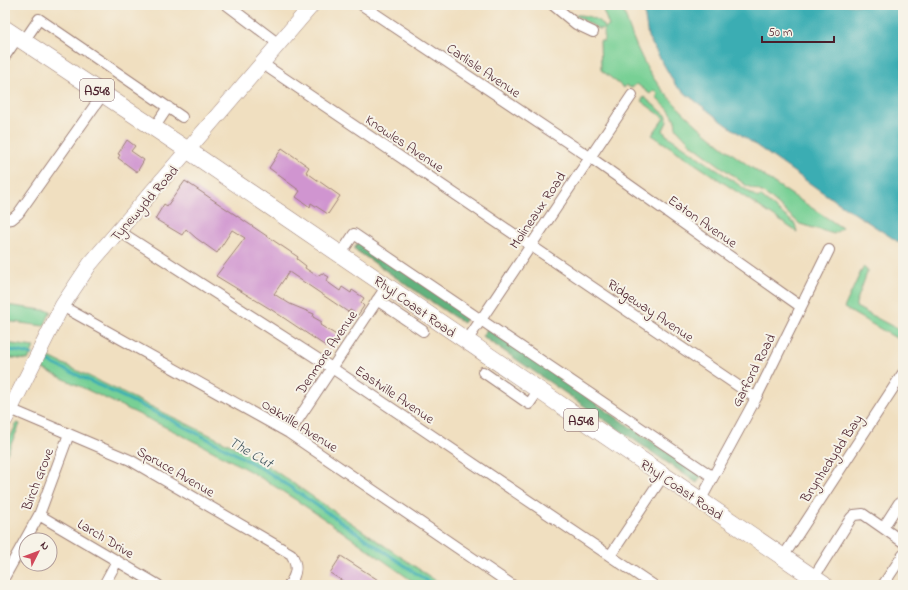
<svg xmlns="http://www.w3.org/2000/svg" width="908" height="590" font-family="'Indie Flower',sans-serif">
<style>
.green{fill:#78d095;stroke:#617860}
.forest{fill:#62b27e;stroke:#566854}
.water{fill:#3badb3;stroke:#42666f}
.lines{fill:none;stroke-linecap:round;stroke-linejoin:round}
.stream{stroke:#3badb3;stroke-width:3}
.building{fill:#d095d0}
.street-casing{stroke:#9d7f76;stroke-width:12}
.secondary-casing{stroke:#9d7f76;stroke-width:16}
.primary-casing{stroke:#9d7f76;stroke-width:18}
.street{stroke:#fff;stroke-width:10}
.secondary{stroke:#fff;stroke-width:15}
.primary{stroke:#fff;stroke-width:17}
.labels{text-anchor:middle;stroke-width:4;stroke-linejoin:round;paint-order:stroke}
.shield{fill:#f7f3e8;stroke:#7e5f64;stroke-width:1}
.shield-label{font-size:13px;font-weight:bold;fill:#4a1f2b}
.street-label{font-size:14px;fill:#4a1f2b;stroke:#f7f3e8}
.water-label{font-size:15px;font-style:italic;fill:#445861;stroke:#f7f3e8}
</style>
<rect width="100%" height="100%" fill="#f7f3e8"/>
<filter id="ink" filterUnits="userSpaceOnUse"><feTurbulence type="fractalNoise" baseFrequency=".025" numOctaves="2"/><feDisplacementMap in="SourceGraphic" scale="8" xChannelSelector="R" yChannelSelector="G"/><feConvolveMatrix kernelMatrix="1 2 1 2 8 2 1 2 1" color-interpolation-filters="sRGB"/></filter>
<filter id="wash" filterUnits="userSpaceOnUse"><feTurbulence type="fractalNoise" baseFrequency=".012" numOctaves="4" result="noise"/><feDisplacementMap in="SourceGraphic" scale="16" xChannelSelector="R" yChannelSelector="G"/><feGaussianBlur stdDeviation="0.9" result="paint"/><feColorMatrix in="noise" values="0 0 0 0 0 0 0 0 0 0 0 0 0 0 0 0 0 1.4 0 .05"/><feComposite in="paint" operator="in"/></filter>
<g filter="url(#wash)">
<rect width="100%" height="100%" fill="#f0dfc0"/>
<!-- green -->
<path class="green" d="M 601,5 L 622,5 C 630,33 642,64 660,87 C 706,144 782,187 842,228 L 834,234 L 800,224 L 768,196 L 758,190 L 747,186 L 691,144 L 676,128 C 676,114 666,107 656,98 L 658,94 L 654,90 L 650,94 L 637,84 L 631,88 L 626,85 L 624,88 L 601,70 L 600,41 L 604,41 L 604,29 L 599,29 L 575,15 C 584,14 601,18 604,28 L 609,26 Z
M 644,97 L 667,116 L 667,122 L 663,130 L 665,134 L 758,198 L 760,196 L 795,224 L 797,232 L 652,135 L 664,118 L 641,101 Z
M 863,267 L 867,270 L 867,273 L 856,303 L 856,307 L 903,332 L 903,342 L 844,308 Z
M 5,305 L 51,311 L 44,326 L 5,321 Z
M 5,343 L 34,347 L 28,360 L 5,357 Z
M 47,356 L 253,456 L 442,585 L 418,585 C 364,547 310,507 253,473 C 185,434 112,402 41,368 Z
M 17,423 L 20,424 L 5,458 L 5,448 Z"/>
<!-- forest -->
<path class="forest" d="M 359,241 L 468,315 L 463,323 L 354,249 Z
M 487,329 L 702,476 L 697,483 L 482,336 Z"/>
<!-- water -->
<path class="water" d="M 643,5 L 903,5 L 903,245 L 825,194 L 720,120 L 676,86 L 648,37 Z"/>
<g class="lines">
<!-- stream -->
<path class="stream" d="M 5,349 L 31,354
M 45,360 C 121,396 198,431 271,474 L 433,585"/>
</g>
<g id="blocks">
<!-- building -->
<path class="building" d="M 127,140 L 135,146 L 131,151 L 144,160 L 137,172 L 118,158 L 120,155 L 118,154 Z
M 282,148 L 309,167 L 306,172 L 340,196 L 328,214 L 311,203 L 310,207 L 296,197 L 300,191 L 269,168 Z
M 185,181 L 298,257 L 297,259 L 306,266 L 305,268 L 317,276 L 322,273 L 329,277 L 326,281 L 340,291 L 342,287 L 351,293 L 352,290 L 364,298 L 361,303 L 364,306 L 358,315 L 350,310 L 348,312 L 289,272 L 274,294 L 290,304 L 314,314 L 313,317 L 322,322 L 320,325 L 338,336 L 330,349 L 272,310 L 216,276 L 245,238 L 232,230 L 217,253 L 196,238 L 186,229 L 182,235 L 155,219 L 164,204 L 167,206 Z
M 341,556 L 386,585 L 349,585 L 330,573 Z"/>
</g>
</g>
<g filter="url(#ink)">
<use href="#blocks" fill-opacity="0" stroke="#9d7f76" stroke-width="1"/>
<g class="lines">
<defs>
<path id="street" d="M 227,5 L 280,45
M 362,5 L 591,158 L 800,306
M 553,5 L 576,24 L 593,32
M 24,41 L 39,19 L 182,117
M 5,56 L 18,37
M 263,64 L 756,398
M 154,128 L 168,107
M 5,220 L 12,219 L 18,214 L 103,94
M 119,231 L 332,368 L 653,585
M 340,255 L 354,234 L 713,477
M 377,300 L 423,331
M 62,306 L 289,433 L 512,585
M 466,342 L 632,95
M 483,372 L 529,404 L 538,391
M 10,409 L 130,460 L 291,554 C 298,565 297,574 289,585
M 289,433 L 386,287
M 700,501 L 756,398 L 829,250
M 39,515 L 158,585
M 883,528 L 899,503
M 610,556 L 663,476
M 783,557 L 903,373
M 5,576 L 39,515 L 69,434
M 104,585 L 117,561
M 809,585 L 851,518 L 854,515 L 863,514 L 903,542
M 883,585 L 903,555"/>
<path id="secondary" d="M 5,420 L 62,306 L 90,264 L 312,5"/>
<path id="primary" d="M 5,29 L 189,151 L 824,585"/>
</defs>
<!-- street casing -->
<use href="#street" class="street-casing"/>
<!-- secondary casing -->
<use href="#secondary" class="secondary-casing"/>
<!-- primary casing -->
<use href="#primary" class="primary-casing"/>
<!-- street -->
<use href="#street" class="street"/>
<!-- secondary -->
<use href="#secondary" class="secondary"/>
<!-- primary -->
<use href="#primary" class="primary"/>
</g>
</g>
<g class="labels">
<!-- shield labels -->
<g class="shield">
<rect x="80" y="79" width="34" height="22" rx="3"/>
<rect x="564" y="409" width="34" height="22" rx="3"/>
</g>
<g class="shield-label">
<text x="97" y="95">A548</text>
<text x="581" y="425">A548</text>
</g>
<!-- street labels -->
<g class="street-label">
<text transform="translate(484 70) rotate(34)" y="5">Carlisle Avenue</text>
<text transform="translate(405 143) rotate(34)" y="5">Knowles Avenue</text>
<text transform="translate(144 203) rotate(-49)" y="5">Tynewydd Road</text>
<text transform="translate(537 210) rotate(-56)" y="5">Molineaux Road</text>
<text transform="translate(703 221) rotate(35)" y="5">Eaton Avenue</text>
<text transform="translate(415 306) rotate(35)" y="5">Rhyl Coast Road</text>
<text transform="translate(651 310) rotate(34)" y="5">Ridgeway Avenue</text>
<text transform="translate(326 352) rotate(-56)" y="5">Denmore Avenue</text>
<text transform="translate(753 370) rotate(-63)" y="5">Garford Road</text>
<text transform="translate(395 394) rotate(34)" y="5">Eastville Avenue</text>
<text transform="translate(300 425) rotate(32)" y="5">Oakville Avenue</text>
<text transform="translate(831 458) rotate(-57)" y="5">Brynhedydd Bay</text>
<text transform="translate(176 471) rotate(30)" y="5">Spruce Avenue</text>
<text transform="translate(37 479) rotate(-69)" y="5">Birch Grove</text>
<text transform="translate(682 489) rotate(34)" y="5">Rhyl Coast Road</text>
<text transform="translate(106 538) rotate(31)" y="5">Larch Drive</text>
</g>
<!-- water labels -->
<g class="water-label">
<text transform="translate(251 452) rotate(30)" y="5">The Cut</text>
</g>
</g>
<!-- margin -->
<rect width="908" height="590" fill="none" stroke="#f7f3e8" stroke-width="20"/>
<!-- north arrow -->
<g transform="translate(38 552) rotate(48)"><circle r="19" fill="#f7f3e8" stroke="#b29e9c"/>
<path d="M0-3L7 15L0 10L-7 15Z" fill="#d1495b"/>
<text y="-6" font-size="11" font-weight="bold" text-anchor="middle" fill="#4a1f2b">N</text>
</g>
<!-- scale -->
<path d="M762 36v6h72v-6" fill="none" stroke="#4a1f2b" stroke-width="2"/>
<text x="768" y="36" font-size="12" fill="#4a1f2b" stroke="#f7f3e8" stroke-width="3" paint-order="stroke">50 m</text>
</svg>
